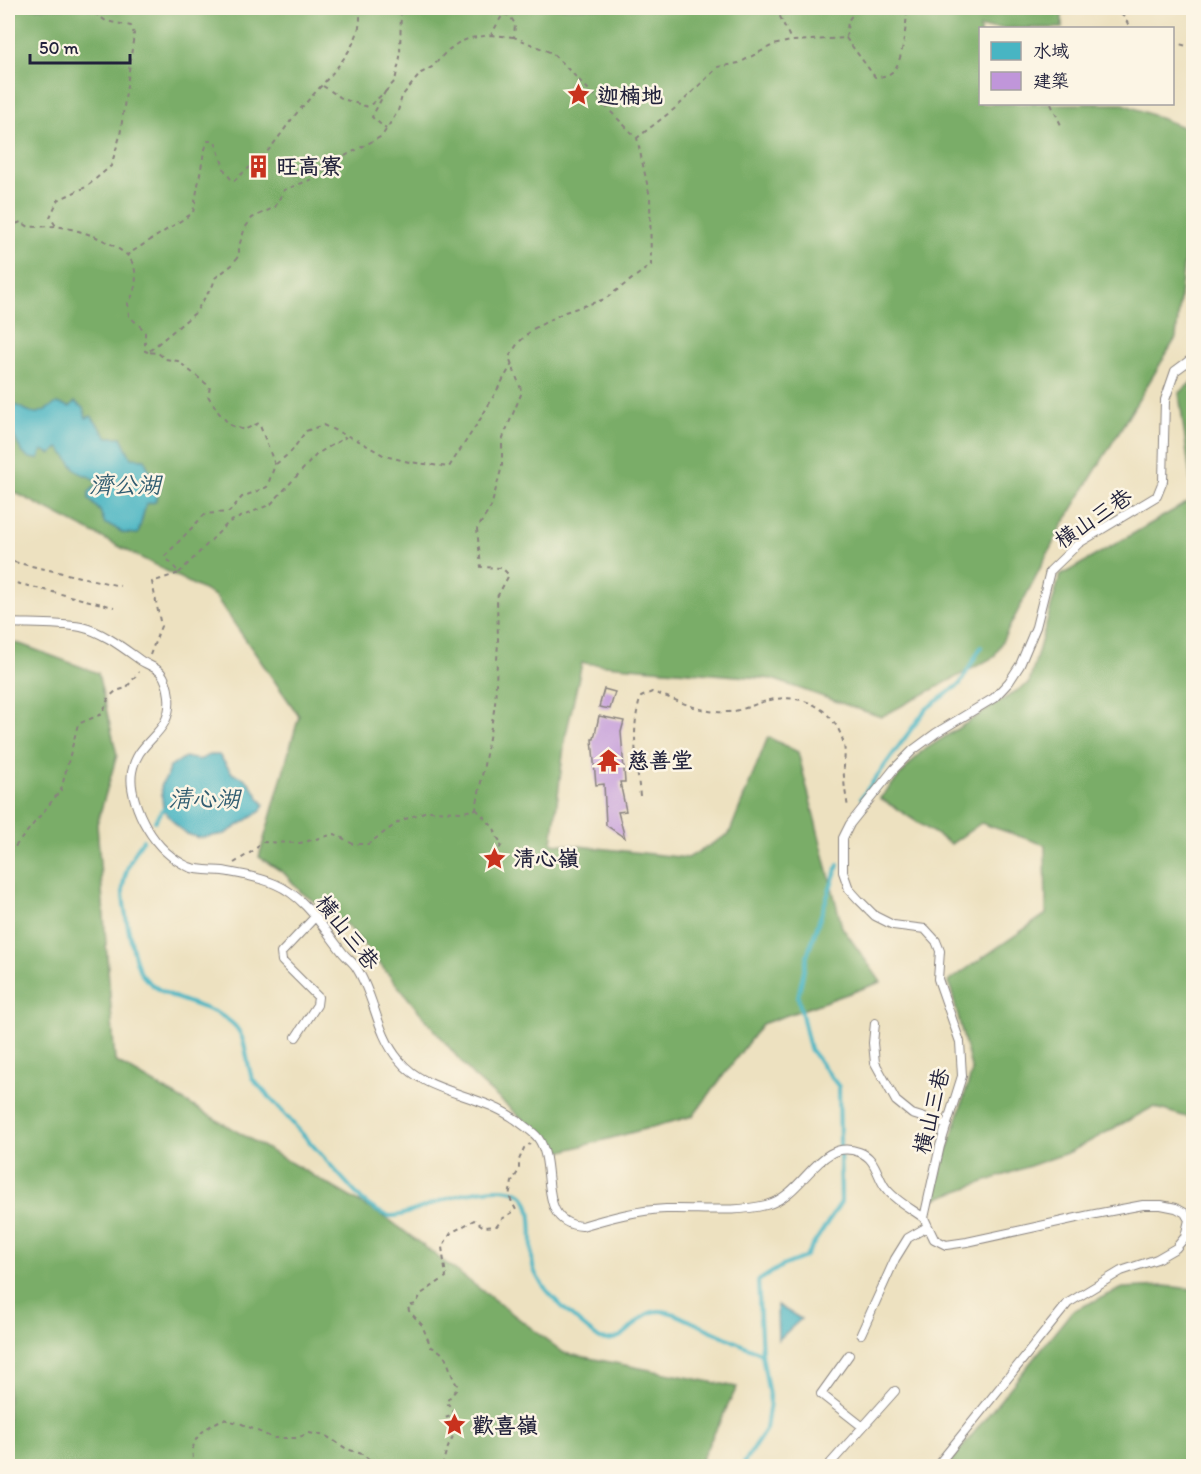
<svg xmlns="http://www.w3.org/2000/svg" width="1201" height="1474" font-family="Itim,'LXGW WenKai TC',sans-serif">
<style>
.forest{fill:#7aad68;stroke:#4e6852;stroke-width:1.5}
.water{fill:#48b5c3;stroke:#356c7f;stroke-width:1.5}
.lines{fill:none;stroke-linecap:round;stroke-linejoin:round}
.stream{stroke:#48b5c3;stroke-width:4}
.building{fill:#c096da}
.lane-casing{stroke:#88827e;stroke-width:10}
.path{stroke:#88827e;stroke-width:2;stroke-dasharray:4.5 4.5;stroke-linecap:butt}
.lane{stroke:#fff;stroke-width:8}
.labels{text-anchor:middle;stroke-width:5;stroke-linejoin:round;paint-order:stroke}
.poi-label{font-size:22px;font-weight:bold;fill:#22223b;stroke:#fcf5e5;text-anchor:start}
.street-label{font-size:22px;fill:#22223b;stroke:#fcf5e5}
.water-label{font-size:24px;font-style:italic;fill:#315d71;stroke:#fcf5e5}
</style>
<rect width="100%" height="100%" fill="#fcf5e5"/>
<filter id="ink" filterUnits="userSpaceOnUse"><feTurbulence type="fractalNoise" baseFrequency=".0167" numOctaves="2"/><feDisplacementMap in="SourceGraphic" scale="12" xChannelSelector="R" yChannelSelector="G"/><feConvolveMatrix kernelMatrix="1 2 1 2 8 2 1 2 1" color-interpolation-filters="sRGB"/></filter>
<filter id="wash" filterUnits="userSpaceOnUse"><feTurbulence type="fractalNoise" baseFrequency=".008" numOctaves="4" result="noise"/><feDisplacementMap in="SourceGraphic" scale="24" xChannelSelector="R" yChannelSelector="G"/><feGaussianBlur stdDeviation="1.35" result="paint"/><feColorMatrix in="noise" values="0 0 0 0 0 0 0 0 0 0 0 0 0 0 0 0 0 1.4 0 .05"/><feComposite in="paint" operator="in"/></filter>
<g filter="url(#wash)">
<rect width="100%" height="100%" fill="#ede1c0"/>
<!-- forest -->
<path class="forest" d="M 8,8 L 1062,8 L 1062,28 L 980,28 L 980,104 L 1124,104 L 1193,131 L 1193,172 L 1176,338 L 1063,524 L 994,657 L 881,717 L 772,679 L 582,663 L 565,739 L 552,843 L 688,858 L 729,834 L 768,737 L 798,752 L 842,927 L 881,982 L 762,1024 L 693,1116 L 560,1152 L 473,1076 L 349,927 L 301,892 L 284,873 L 259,857 L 299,716 L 215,596 L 8,489 Z
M 1193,381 L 1193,1119 L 1153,1107 L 1070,1152 L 932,1200 L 972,1071 L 949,981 L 1046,914 L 1045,845 L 981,823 L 951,844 L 880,798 L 921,752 L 1029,683 L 1060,576 L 1193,499 L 1179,393 Z
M 8,642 L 20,644 L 98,673 L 117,755 L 97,824 L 115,1061 L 388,1219 L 564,1353 L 737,1387 L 698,1466 L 8,1466 Z
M 1164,1286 L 1193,1289 L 1193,1466 L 947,1466 L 1072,1311 L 1123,1288 Z"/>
<!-- water -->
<path class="water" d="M 8,402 C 34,411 30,421 57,403 L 70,407 L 75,402 L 84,409 L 86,418 L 91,416 L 107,437 L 121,437 L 131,458 L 145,459 L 147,466 L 161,487 L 155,502 L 146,504 L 138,534 L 123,533 L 112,526 L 105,524 L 100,511 L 89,499 L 89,492 L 98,484 C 91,474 85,477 77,471 C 74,469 65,453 59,448 L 51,454 L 42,450 L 39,459 C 22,460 20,448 13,434 L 8,434 Z
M 210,755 L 219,755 L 233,774 C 253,778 252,791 264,804 L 261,811 L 225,834 L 199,838 L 187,834 L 178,827 L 163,809 L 161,784 L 166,778 L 169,768 L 185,757 L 199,760 Z
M 777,1305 L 801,1319 L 778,1340 Z"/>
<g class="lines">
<!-- stream -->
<path class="stream" d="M 861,798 L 926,709 L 960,684 L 981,647
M 155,821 L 163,809
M 143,840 C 134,852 124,872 123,887 C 122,901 134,967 143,976 C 147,981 155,987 160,990 C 184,1005 215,1006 235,1026 C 247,1039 246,1062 252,1078 L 362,1200 C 370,1207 379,1214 390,1216 C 399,1217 412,1211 421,1208 C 445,1199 494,1181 519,1193 C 538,1202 529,1249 533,1266 C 537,1288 582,1326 600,1339 C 631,1345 634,1311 660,1311 C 665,1311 671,1313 675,1314 L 762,1354
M 742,1466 L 766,1429 L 770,1402 L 762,1354 L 758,1281 L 782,1266 L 805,1257 L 841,1202 L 839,1087 L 810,1049 L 798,997 L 807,956 L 838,865"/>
</g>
<g id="blocks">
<!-- building -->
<path class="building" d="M 604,689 L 615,692 L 610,709 L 599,707 Z
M 599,716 L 624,721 L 621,732 L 625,782 L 620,782 L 626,811 L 618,812 L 625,838 L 606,825 L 604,784 L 596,785 L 592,739 L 594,739 Z"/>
</g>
</g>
<g filter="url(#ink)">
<use href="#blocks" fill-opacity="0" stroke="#88827e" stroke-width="1.5"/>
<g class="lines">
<defs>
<path id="lane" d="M 8,623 C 31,624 58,623 81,627 C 103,632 122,647 140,660 C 147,665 156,667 161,673 C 166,679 168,688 169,696 C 173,736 138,737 132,772 C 129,789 138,813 147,828 C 157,845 171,859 189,867 C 199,871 212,870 223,871 C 240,874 259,877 275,884 C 306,897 323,928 343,953 C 347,958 353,962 356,967 C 375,996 376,1033 399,1060 C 419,1085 453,1091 481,1102 C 498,1108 514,1117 527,1128 C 531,1131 536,1135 538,1138 C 558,1165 535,1223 582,1226 C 609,1218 638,1210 666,1209 C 699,1208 734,1213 766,1205 C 806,1195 818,1137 859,1152 C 876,1158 876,1174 885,1187 C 894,1200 912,1209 924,1218
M 875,1023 L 873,1043 L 875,1063 L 896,1101 L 912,1114 L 947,1125
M 296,1037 L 317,1005 L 318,997 L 282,961 L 281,953 L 315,917
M 861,1334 L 895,1259 L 908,1238 L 927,1227
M 849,1355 L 821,1394 L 863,1427
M 828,1466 L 895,1391
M 937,1466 L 1068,1303 L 1121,1271 L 1157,1259 L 1176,1248 L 1185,1237 L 1189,1220 L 1185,1213 L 1176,1208 L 1161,1205 L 1143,1205 L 1090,1215 L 967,1242 L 946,1245 L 934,1239 L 924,1218 L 940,1146 L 962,1076 L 960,1042 L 938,979 L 940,951 L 936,941 L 925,929 L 893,925 L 875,916 L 859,900 L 849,889 L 843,872 L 843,838 L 850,824 L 894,769 L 913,750 L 936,733 L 994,698 L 1009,682 L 1020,665 L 1036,627 L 1050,571 L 1079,543 L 1157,496 L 1163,481 L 1165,400 L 1175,371 L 1194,357"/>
</defs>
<!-- lane casing -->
<use href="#lane" class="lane-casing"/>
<!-- path -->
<path class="path" d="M 87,8 L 106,21 L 131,26 L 134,34 L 120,136 L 111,166 L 86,187 L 58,200 L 50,217 L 56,226 C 83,231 105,238 127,255
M 495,8 L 503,14
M 776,8 L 791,40
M 1031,8 L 1038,12 L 1046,10 L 1046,8
M 1114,8 L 1125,18 L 1130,28
M 359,10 C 374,11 387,15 401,12
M 482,13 L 496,9
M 491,35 L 514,37
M 846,38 L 875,77 C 883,77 892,75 896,67 C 903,57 907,20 907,8
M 1172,42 L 1194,48
M 323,86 L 343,99 L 368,107 L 385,92 L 372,117 L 386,129
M 385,92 L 395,81 L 400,57 L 401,8
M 1051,104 L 1061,125
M 8,227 L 21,222 L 29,227 L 56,226
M 148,352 L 145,351 L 145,331 L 129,316 L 128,303 C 138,289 139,268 127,255 L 193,213 L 204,152 L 208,141 L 215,141 L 225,171 L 233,182 C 243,172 255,164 265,154 C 279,139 290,119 305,104 C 326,79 367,43 359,8
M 276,464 L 291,452 L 306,431 L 323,425 L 359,441 L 385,456 L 409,462 L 449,467 L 481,418 L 512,364
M 14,562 L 120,586
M 179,573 L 229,522 L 271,504 L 317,454 L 346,437
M 8,581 L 114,607
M 150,655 L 161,626 L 152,582 L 179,573 L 165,556 L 205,514 L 229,512 L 242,497 L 267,487 L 275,465 L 259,423 L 244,430 L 230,425 L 219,413 L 208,396 L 210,387 L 178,361 L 165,359 L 158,353 L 148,352 L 195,313 L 213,285 L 215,278 L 232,265 L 239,255 L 239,246 L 245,228 L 252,218 L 275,207 L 284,190 L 315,178 L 332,163 L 382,136 L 398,111 L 402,96 L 421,73 L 432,67 L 447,51 L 458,43 L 470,38 L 491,35 L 503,14 L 510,16 L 515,24 L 514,37 L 552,53 L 637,138 L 678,106 L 718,67 L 739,63 L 773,45 L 791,41 L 846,38 L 848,21 L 857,8
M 640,796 C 637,764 630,727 641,697 L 652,692 C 677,699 701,714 727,712 C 744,711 759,701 776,699 C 808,694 837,713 844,745 C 846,755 843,767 844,777 C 844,788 847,799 848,809
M 476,809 L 494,828 L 497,837 L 502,844 L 498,851 L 496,859
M 8,852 L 13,849 L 61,790 L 78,724 L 102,714 L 109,697 L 116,691 L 126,688 L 139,672
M 234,863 L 256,849 L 261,842 L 300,843 L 335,834 L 353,844 L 368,844 L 400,821 L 427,811 L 463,812 L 476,809 L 495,705 L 498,640 L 497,597 L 509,575 L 502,568 L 481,567 L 477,529 L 491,507 L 502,466 L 502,440 L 522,392 L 509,357 L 518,343 L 533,329 L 565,312 L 605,299 L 651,265 L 650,197 L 637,138
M 192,1466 L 194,1465 C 188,1438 202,1430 223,1419 L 242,1424 L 273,1438 L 297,1438 L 309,1433 L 326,1436 L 347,1449 L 362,1454 L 370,1460 L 375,1466
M 442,1466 L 446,1452 L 454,1434 L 452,1426 L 445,1418 L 454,1415 L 453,1409 L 446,1402 L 456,1390 L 457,1385 C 448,1372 450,1352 431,1347 L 422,1325 L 409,1311 L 408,1306 L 416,1304 L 421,1294 L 446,1277 L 442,1247 L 451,1233 L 474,1220 L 484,1227 L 497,1226 L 502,1219 L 516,1210 L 509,1196 L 512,1182 L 519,1170 L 519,1160 L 524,1148 L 530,1144"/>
<!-- lane -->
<use href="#lane" class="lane"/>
</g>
</g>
<!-- icons -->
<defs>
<symbol id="sight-bare" viewBox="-9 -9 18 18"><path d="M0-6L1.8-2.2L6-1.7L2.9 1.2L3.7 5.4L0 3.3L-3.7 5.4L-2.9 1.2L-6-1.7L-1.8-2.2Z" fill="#c8321e" stroke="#fcf5e5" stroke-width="2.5" paint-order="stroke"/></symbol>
<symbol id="building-bare" viewBox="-9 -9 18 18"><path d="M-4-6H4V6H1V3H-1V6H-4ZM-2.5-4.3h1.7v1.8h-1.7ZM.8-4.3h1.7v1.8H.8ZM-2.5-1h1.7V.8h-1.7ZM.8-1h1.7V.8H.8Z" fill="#c8321e" stroke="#fcf5e5" stroke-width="2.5" paint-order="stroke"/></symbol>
<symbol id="temple-bare" viewBox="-9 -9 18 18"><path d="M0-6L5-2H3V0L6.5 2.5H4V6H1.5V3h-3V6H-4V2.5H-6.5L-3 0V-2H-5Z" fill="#c8321e" stroke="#fcf5e5" stroke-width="2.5" paint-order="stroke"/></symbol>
</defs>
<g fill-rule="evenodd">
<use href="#sight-bare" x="562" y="78" width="33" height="33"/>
<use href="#building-bare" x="242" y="150" width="33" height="33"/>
<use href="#temple-bare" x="592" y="744" width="33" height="33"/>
<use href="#sight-bare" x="478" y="842" width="33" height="33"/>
<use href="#sight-bare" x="438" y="1408" width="33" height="33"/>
</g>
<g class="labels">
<!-- poi labels -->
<g class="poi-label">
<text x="597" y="103">迦楠地</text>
<text x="276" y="174">旺高寮</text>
<text x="627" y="768">慈善堂</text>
<text x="513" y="866">清心嶺</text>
<text x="472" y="1433">歡喜嶺</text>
</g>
<!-- street labels -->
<g class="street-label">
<text transform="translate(1093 518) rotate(-34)" y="8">橫山三巷</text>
<text transform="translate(348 932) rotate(52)" y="8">橫山三巷</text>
<text transform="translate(931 1111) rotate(-76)" y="8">橫山三巷</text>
</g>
<!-- water labels -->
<g class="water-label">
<text x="125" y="493">濟公湖</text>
<text x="204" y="807">清心湖</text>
</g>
</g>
<!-- margin -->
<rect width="1201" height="1474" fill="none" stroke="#fcf5e5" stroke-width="30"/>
<!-- legend -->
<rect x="979" y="27" width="195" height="78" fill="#fcf5e5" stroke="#a5a1a1" stroke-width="1.5"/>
<rect x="991" y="42" width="30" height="18" fill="#48b5c3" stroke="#a5a1a1" stroke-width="1.5"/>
<text x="1033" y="57" font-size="18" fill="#22223b">水域</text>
<rect x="991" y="72" width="30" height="18" fill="#c096da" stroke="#a5a1a1" stroke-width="1.5"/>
<text x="1033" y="87" font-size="18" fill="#22223b">建築</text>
<!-- scale -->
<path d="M30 54v9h100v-9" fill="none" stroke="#22223b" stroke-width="3"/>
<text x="39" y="54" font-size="18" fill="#22223b" stroke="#fcf5e5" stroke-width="4.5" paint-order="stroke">50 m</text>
</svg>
